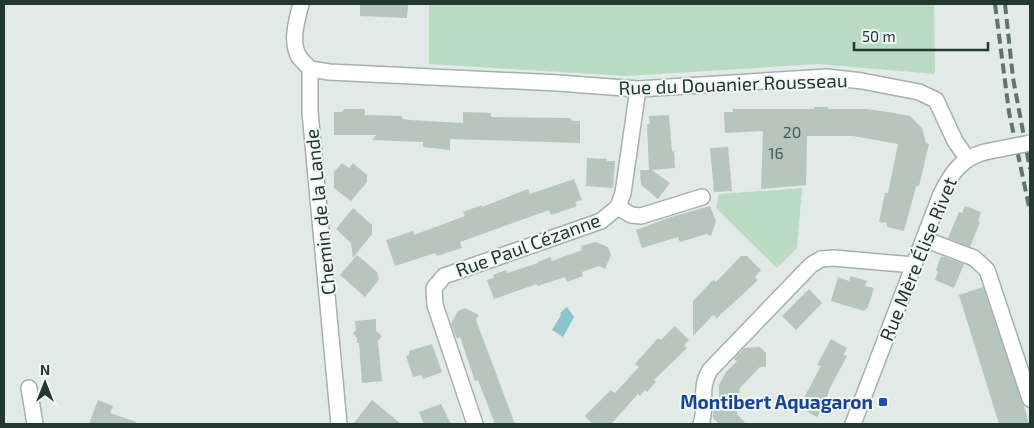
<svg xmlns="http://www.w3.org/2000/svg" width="1034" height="428" font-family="'Exo 2',sans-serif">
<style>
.green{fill:#bbdac2}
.water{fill:#8cc4cb}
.building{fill:#b6c5be}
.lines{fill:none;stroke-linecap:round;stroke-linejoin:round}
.minor-casing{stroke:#a4b1ac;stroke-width:18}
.minor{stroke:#fff;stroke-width:15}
.rail{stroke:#5d756e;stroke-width:4;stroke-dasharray:10 5;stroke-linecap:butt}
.minor-bridge-casing{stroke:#a4b1ac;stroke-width:18;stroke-linecap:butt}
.minor-bridge{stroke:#fff;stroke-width:15}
.transit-dot{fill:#1a4fb4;stroke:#f1f7f4;stroke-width:2}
.labels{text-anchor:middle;stroke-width:4;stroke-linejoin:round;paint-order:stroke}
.number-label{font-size:16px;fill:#475c55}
.street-label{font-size:19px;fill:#223932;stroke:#f1f7f4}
.transit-label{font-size:19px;font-weight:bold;fill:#164399;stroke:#f1f7f4;text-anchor:end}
</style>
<rect width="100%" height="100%" fill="#e1eae6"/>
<!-- green -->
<path class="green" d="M 429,4 L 934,4 L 935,74 L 818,64 L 626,76 L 429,64 Z
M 802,188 L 797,248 L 777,268 L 716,208 L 719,194 Z"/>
<!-- water -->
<path class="water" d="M 567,307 L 574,317 L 563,337 L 552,330 L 561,315 L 560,313 Z"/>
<!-- building -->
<path class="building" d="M 360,4 L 408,4 L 407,18 L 360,16 Z
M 814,107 L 828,107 L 828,109 L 867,109 L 888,112 L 910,116 L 922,128 L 926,143 L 929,144 L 919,186 L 916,186 L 904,231 L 887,227 L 887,223 L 879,222 L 885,193 L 888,193 L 898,144 L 853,136 L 807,136 L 806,185 L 761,189 L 763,131 L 725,133 L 724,112 L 733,112 L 733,109 L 814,109 Z
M 344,109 L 365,109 L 365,115 L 401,116 L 403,119 L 410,120 L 463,123 L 463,112 L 491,113 L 491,117 L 570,118 L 573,121 L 580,121 L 580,143 L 450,139 L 450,150 L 423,147 L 423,142 L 372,140 L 376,135 L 334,135 L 334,112 L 342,112 Z
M 669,115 L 672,152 L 674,151 L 675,168 L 652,170 L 670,183 L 658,199 L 641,185 L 640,170 L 649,170 L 647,124 L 650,124 L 649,116 Z
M 728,147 L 732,191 L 714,192 L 710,148 Z
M 587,158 L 607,159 L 607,161 L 615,161 L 613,188 L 586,186 Z
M 342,163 L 349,168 L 353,163 L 367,175 L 367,182 L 351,201 L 334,188 L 334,172 Z
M 574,179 L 582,200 L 575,202 L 577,206 L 551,215 L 549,210 L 460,242 L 462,248 L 437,256 L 435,253 L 395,266 L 386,240 L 413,231 L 414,235 L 465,216 L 463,212 L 482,205 L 482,207 L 528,189 L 530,194 Z
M 710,206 L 716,221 L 711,236 L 706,234 L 680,242 L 678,237 L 642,248 L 636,230 L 671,217 Z
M 965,206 L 981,212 L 978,221 L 980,222 L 970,247 L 948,238 L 959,212 L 962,213 Z
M 353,208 L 372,225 L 372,234 L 353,258 L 351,243 L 336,229 Z
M 596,242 L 608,247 L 611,255 L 605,269 L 599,266 L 582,272 L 583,276 L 567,282 L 565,277 L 538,286 L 537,284 L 494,299 L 487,280 L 494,278 L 493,275 L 506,270 L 507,273 L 538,263 L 538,262 L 550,257 L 552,261 L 582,250 L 581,246 Z
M 357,255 L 377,272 L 379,280 L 365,297 L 340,275 Z
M 741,256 L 747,256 L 761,270 L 755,277 L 758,280 L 717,318 L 713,315 L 693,336 L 693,301 L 713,280 L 716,282 Z
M 941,256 L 964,264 L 954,288 L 935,280 L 938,272 L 936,270 Z
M 851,276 L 867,281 L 865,286 L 874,288 L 868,307 L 864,311 L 831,301 L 838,277 L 849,281 Z
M 983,287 L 1024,406 L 1029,424 L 999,424 L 959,295 Z
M 809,289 L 822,303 L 796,330 L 782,316 Z
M 465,308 L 479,315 L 476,320 L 515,424 L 495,424 L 478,380 L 475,381 L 460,337 L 457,339 L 451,324 L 458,311 Z
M 376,319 L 376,331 L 382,336 L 378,341 L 382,381 L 362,383 L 359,343 L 357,343 L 357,338 L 353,334 L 356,330 L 355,321 Z
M 675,326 L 689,340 L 684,345 L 687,348 L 654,380 L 656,382 L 647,392 L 645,390 L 640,396 L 638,394 L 611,424 L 593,424 L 585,416 L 611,390 L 615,393 L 639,367 L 635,364 L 658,338 L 661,340 Z
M 831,339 L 847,348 L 843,355 L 847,356 L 829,390 L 827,398 L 830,400 L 823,411 L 821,410 L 817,417 L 799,407 L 821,366 L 817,365 Z
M 432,344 L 442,372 L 423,379 L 421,375 L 413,377 L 406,356 L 409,355 L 409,351 Z
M 760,347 L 766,353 L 766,367 L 760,367 L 740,388 L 737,414 L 746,424 L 719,424 L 713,418 L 714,403 L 719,403 L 719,385 L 726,372 L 737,361 L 734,359 L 744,348 Z
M 98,400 L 113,406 L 110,413 L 136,422 L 135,424 L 89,424 Z
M 372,400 L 401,424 L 353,424 Z
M 441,404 L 451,424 L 424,424 L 419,412 Z"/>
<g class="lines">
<defs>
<path id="minor" d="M 301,4 C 297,20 290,41 299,57 C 302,61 307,65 310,69 L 310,112 L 339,424
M 310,69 L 329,72 L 558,83 L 638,89 L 827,77 L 862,81 L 919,92 L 936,100 L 955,141 L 967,158
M 618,207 L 631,215 L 641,216 L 702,197
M 924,239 L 974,258 L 987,270 L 1030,399
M 29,388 L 35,424
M 475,424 L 435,305 L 434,288 L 444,276 L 601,221 L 618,207 L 623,193 L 638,89
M 701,424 C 708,404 698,390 710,370 L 811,265 L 821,259 L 833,258 L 914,265
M 853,424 L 941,194 C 951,174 961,158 985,152"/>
</defs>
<!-- minor casing -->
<use href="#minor" class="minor-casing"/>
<!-- minor -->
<use href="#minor" class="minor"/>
<!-- rail -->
<path class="rail" d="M 995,4 L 1009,112 L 1030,211
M 1005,4 L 1013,78 L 1030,169"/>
<defs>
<path id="minor-bridge" d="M 985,152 L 1030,143"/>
</defs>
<!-- minor-bridge casing -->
<use href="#minor-bridge" class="minor-bridge-casing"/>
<!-- minor-bridge -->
<use href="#minor-bridge" class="minor-bridge"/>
</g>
<!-- markers -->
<rect class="transit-dot" x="878" y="397" width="10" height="10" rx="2.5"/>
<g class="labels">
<!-- number labels -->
<g class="number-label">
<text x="792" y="138">20</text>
<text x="776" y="159">16</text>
</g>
<!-- street labels -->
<g class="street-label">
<text transform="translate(733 84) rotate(-2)" y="7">Rue du Douanier Rousseau</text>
<text transform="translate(320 212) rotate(-96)" y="7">Chemin de la Lande</text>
<text transform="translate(528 245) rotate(-20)" y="7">Rue Paul Cézanne</text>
<text transform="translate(918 259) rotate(-68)" y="7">Rue Mère Élise Rivet</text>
</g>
<!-- transit labels -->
<g class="transit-label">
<text x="873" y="409">Montibert Aquagaron</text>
</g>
</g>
<!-- border -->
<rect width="1034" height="428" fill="none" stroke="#223932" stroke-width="10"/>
<!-- north arrow -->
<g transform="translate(45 383)" stroke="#f1f7f4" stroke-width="4" paint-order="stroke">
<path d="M0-4L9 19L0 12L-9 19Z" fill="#223932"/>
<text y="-8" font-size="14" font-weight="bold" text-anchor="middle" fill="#223932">N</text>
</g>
<!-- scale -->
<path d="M854 42v8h134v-8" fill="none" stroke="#223932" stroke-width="2.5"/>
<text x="862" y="42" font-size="15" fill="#223932" stroke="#f1f7f4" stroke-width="4" paint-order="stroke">50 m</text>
</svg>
